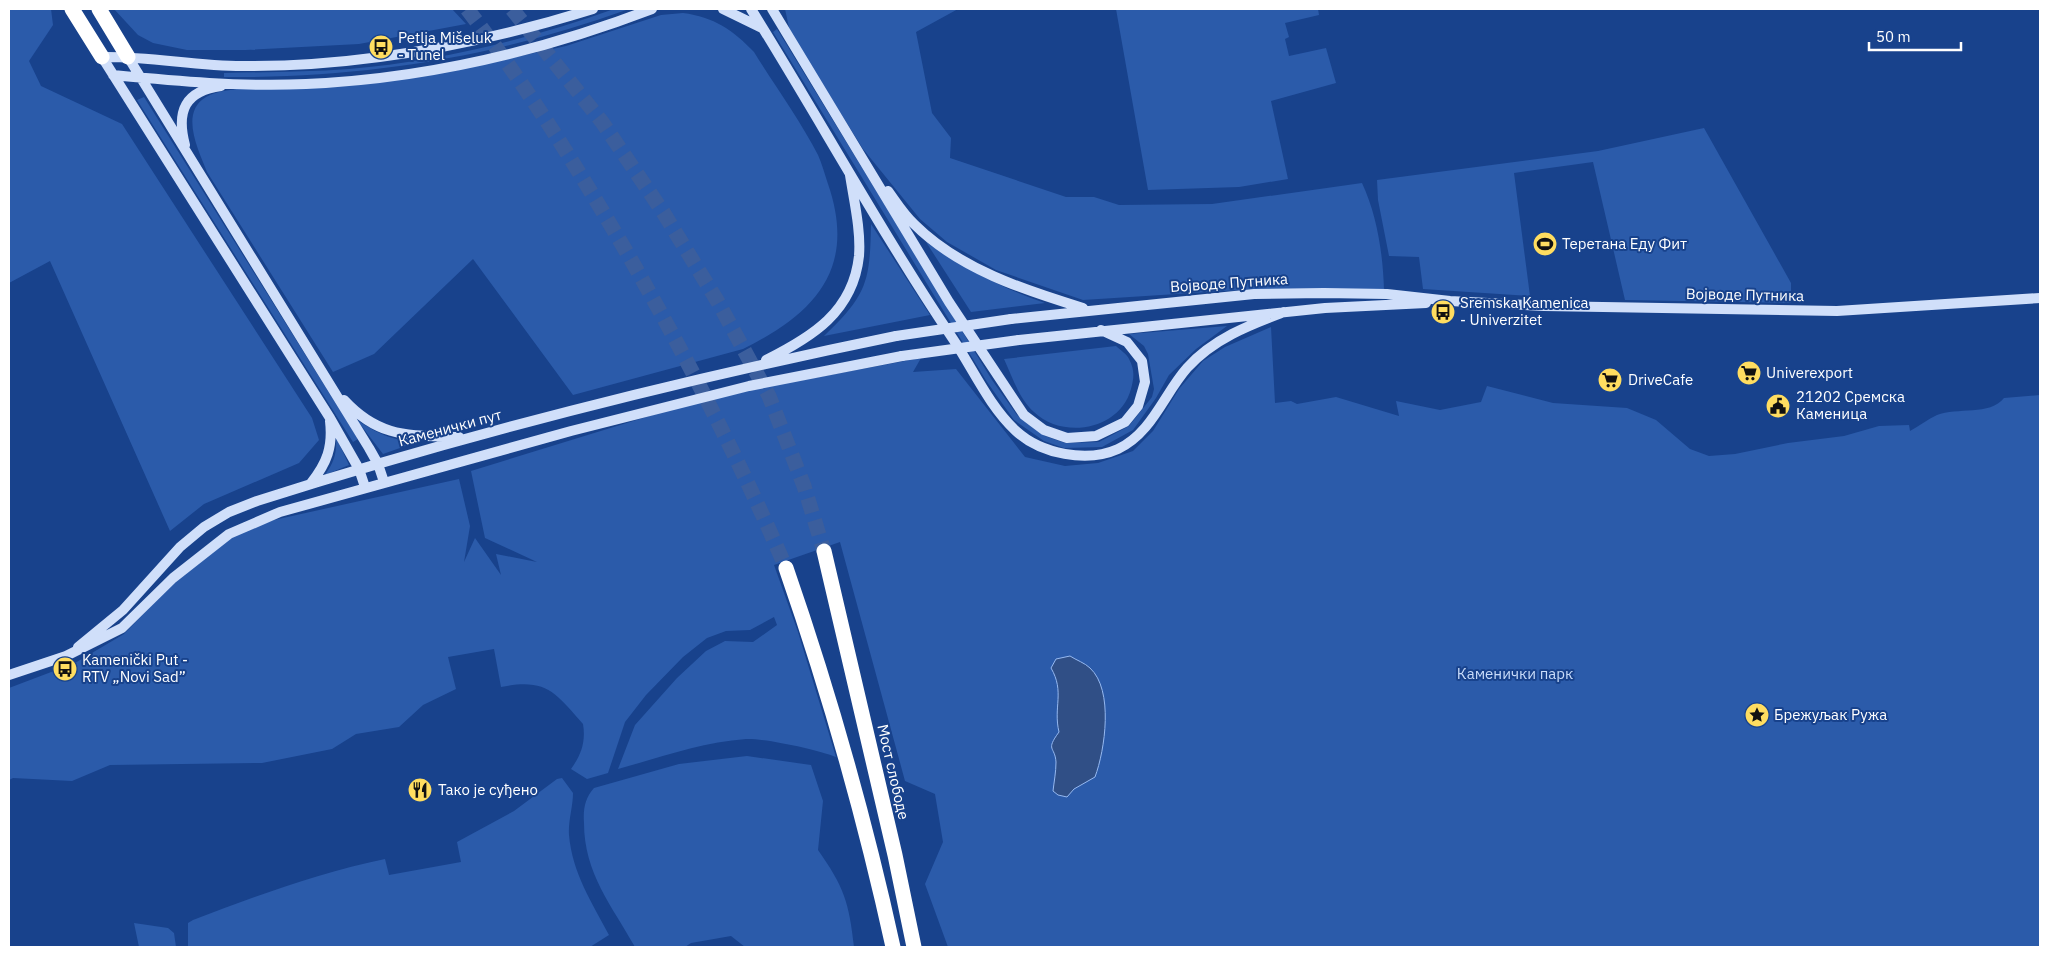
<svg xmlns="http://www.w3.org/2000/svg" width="2049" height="956" font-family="'IBM Plex Sans',sans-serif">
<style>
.green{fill:#2b5baa}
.water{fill:#304f86;stroke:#96b9f1}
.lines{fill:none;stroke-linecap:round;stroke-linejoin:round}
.highway-tunnel{stroke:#3b5e9d;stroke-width:15;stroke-dasharray:15 8;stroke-linecap:butt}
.secondary{stroke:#d0dffa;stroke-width:10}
.highway{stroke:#fff;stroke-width:15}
.secondary-bridge{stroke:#d0dffa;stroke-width:10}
.labels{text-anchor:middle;stroke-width:4;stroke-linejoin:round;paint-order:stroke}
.poi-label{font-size:15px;fill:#fff;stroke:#18428c;text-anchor:start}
.street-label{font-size:15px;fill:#fff;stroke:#18428c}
.park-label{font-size:15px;fill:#c9dcfa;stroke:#18428c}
</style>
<rect width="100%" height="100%" fill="#18428c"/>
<!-- green -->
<path class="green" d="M 9,9 L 51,9 L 53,25 L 29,61 L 41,86 L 122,124 L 312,418 L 319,440 L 299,463 L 204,504 L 170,531 L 50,261 L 9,283 Z
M 114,9 L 452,9 L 466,24 L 359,44 L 245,50 L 187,50 L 153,43 L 138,35 Z
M 614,9 L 629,9 C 496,57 366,78 224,77 L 224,73 C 265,72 308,72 349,69 C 438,62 530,39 614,9 Z
M 785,9 L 958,9 L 916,32 L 932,113 L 951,138 L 950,158 L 1066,197 L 1094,197 L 1119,205 L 1212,204 L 1362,183 C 1377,215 1383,254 1384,290 L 1255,289 L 1083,300 L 996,270 L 947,242 L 920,219 L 863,149 L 790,32 Z
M 1116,9 L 1318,9 L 1319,15 L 1285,23 L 1289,37 L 1285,39 L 1289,56 L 1326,48 L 1336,83 L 1271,101 L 1288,179 L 1239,187 L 1148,190 Z
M 683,13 C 714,17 733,30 754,52 C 775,86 800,120 818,155 C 822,164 825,175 828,184 C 857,268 816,313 743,349 L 573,395 L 473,259 L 374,354 L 333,372 L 207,172 C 199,151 179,113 206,97 C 217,90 236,90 248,87 L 471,67 L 566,46 L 661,15 Z
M 777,29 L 992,380 L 1017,415 L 1045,436 L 1065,443 L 1099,442 L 1129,426 L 1152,397 L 1154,389 L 1148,354 L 1144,346 L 1129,334 L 1227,326 L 1196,349 L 1169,375 L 1156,398 L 1133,430 L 1102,447 L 1064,448 L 1044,441 L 1014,420 L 987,382 L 773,32 Z
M 144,97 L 358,439 L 353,442 L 137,100 Z
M 1704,128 L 1791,283 L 1791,303 L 1625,300 L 1593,162 L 1514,173 L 1530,296 L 1423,289 L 1419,257 L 1389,256 L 1378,200 L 1377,180 L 1598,151 Z
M 871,224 L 930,315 L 824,336 C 867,295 870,282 871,224 Z
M 926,242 C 964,268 1001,288 1045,303 L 971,312 Z
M 1271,327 L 1275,403 L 1291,401 L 1297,404 L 1336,397 L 1399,416 L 1396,401 L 1440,410 L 1481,402 L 1487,386 L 1553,403 L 1627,408 L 1656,420 L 1690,449 L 1709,456 L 1735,454 L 1788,443 L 1844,436 L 1879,426 L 1909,425 L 1910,431 C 1919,426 1928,419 1937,415 C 1957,407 1990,416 2004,398 L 2040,395 L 2040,947 L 948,947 L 925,884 L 943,842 L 935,794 L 905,781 L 840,542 L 774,565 L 798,632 L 836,757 C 819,750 764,738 746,739 C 702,742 659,758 618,769 L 635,725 L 677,678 L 706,651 L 725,641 L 753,642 L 777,625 L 774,617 L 750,630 L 726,631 L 707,638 L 683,657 L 646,695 L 625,722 L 608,773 L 587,779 L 571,769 C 581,755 586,742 583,724 C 555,692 546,678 501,687 L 494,649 L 448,657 L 456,689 L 423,705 L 399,727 L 356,734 L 332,749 L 262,763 L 110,765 L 72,781 L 13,778 L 9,780 L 9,688 L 75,663 L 124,634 L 181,575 L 237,531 L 274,520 L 459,479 L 470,526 L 464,562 L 475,538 L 501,575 L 496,554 L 537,562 L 485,538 L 471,471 L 682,406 L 765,387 L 921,358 L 913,372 L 956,369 L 1025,457 L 1065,466 L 1098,463 L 1133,451 L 1153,431 L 1179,389 L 1203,361 L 1225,347 Z
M 1116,346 C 1120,350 1127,354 1129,359 C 1135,370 1134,378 1131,389 C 1120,430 1063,440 1034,412 C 1019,399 1012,376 1004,359 Z
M 357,420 C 379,434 390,440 417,442 L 383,454 Z
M 336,437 L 349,465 L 325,475 C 334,462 337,454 336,437 Z
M 747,756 L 811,765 L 823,801 L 818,850 C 844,887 849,902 854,947 L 745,947 L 731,936 L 691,943 L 685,947 L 635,947 C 612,906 584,873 584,823 C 583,809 585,798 594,788 L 679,764 Z
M 562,778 L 573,793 C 573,807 568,821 569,835 C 572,872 592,903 609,935 L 590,947 L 188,947 L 188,923 L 193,920 C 256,896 318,873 385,859 L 389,875 L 461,862 L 457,842 L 514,811 L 557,779 Z
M 134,923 L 168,928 L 174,933 L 176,947 L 139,947 Z"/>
<!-- water -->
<path class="water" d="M 1070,656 C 1076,660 1085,663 1090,668 C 1114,690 1105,750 1095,777 L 1074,789 L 1067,797 L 1058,795 L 1053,791 C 1054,782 1056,772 1056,762 C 1055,746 1045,751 1059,732 C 1053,707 1065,692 1051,668 L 1056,659 Z"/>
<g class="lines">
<!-- highway-tunnel -->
<path class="highway-tunnel" d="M 467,9 C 528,87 580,172 630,258 C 687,358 740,461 786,568
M 512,9 L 602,122 L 663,212 L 718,302 L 769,396 L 804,486 L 824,551"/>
<!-- secondary -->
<path class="secondary" d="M 723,9 L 762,28
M 751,9 C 819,118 881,232 953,339 C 973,369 989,406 1016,431 C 1041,454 1087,463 1118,449 C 1152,433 1164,394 1187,368 C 1213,339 1249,325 1284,312
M 772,9 L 949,302 L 1024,415 L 1044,430 L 1067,438 L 1096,436 L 1125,422 L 1138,406 L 1145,382 L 1142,361 L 1127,342 L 1101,330
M 102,57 L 330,418 L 359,469 L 365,487
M 102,57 C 149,56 195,66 242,66 C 361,67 480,44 593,9
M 128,57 L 369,448 L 378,464 L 384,482
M 113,75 C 176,81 242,87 306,84 C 423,79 542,51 652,9
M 185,145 C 176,111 185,91 221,86
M 888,191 C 896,202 904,215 914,224 C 959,269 1024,290 1083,308
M 1011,319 L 1254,294 L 1324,293 L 1387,294 L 1450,301 L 1544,306 L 1837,311 L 2040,298
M 1019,340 L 1325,308 L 1426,303
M 766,360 C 812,337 853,312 859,256 C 861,230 854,201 850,175
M 344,400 C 380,439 410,435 459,437
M 311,483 C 327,463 333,447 330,421
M 78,647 L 123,610 L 180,547 L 204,527 L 229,512 L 257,501 C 466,434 681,380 896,336
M 9,675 L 66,656 L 122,628 L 173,578 L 229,534 L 280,512 L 571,431 L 749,386 L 902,356"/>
<!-- highway -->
<path class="highway" d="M 72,9 L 102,57
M 99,9 L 128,57
M 824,551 L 895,855 L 914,947
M 786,568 C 829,692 865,819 893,947"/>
<!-- secondary-bridge -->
<path class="secondary-bridge" d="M 896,336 L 1011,319
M 902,356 L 1019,340"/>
</g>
<!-- icons -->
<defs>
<symbol id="bus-disc" viewBox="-11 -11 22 22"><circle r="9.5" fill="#ffdd60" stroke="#18428c"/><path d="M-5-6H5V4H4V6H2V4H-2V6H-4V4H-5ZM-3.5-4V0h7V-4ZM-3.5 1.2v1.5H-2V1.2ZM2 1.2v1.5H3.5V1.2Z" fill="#111"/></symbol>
<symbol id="stadium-disc" viewBox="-11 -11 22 22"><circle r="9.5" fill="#ffdd60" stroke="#18428c"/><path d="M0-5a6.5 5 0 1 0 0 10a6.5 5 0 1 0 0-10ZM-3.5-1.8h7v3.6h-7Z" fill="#111"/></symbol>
<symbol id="supermarket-disc" viewBox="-11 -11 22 22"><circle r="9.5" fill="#ffdd60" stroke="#18428c"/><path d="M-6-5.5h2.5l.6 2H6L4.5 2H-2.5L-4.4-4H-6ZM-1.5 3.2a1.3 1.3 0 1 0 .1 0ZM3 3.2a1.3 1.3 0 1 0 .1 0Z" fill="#111"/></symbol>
<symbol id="civic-disc" viewBox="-11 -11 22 22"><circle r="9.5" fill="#ffdd60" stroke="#18428c"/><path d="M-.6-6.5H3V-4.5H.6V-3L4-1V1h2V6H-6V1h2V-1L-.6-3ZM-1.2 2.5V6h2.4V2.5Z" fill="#111"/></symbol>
<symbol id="sight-disc" viewBox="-11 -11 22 22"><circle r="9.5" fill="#ffdd60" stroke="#18428c"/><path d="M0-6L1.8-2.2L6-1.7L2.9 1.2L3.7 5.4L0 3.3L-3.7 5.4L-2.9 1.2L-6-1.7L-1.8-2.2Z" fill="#111"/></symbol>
<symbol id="restaurant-disc" viewBox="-11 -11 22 22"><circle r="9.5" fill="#ffdd60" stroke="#18428c"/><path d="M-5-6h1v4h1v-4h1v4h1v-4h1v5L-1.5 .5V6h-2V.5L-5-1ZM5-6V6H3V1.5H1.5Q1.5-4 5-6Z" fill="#111"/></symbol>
</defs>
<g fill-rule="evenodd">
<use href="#bus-disc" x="367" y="33" width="28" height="28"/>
<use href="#stadium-disc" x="1531" y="230" width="28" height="28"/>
<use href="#bus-disc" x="1429" y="298" width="28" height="28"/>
<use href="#supermarket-disc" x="1735" y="359" width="28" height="28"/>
<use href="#supermarket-disc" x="1596" y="366" width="28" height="28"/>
<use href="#civic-disc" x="1764" y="392" width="28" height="28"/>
<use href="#bus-disc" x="51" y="655" width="28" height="28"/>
<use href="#sight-disc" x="1743" y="701" width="28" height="28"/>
<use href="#restaurant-disc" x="406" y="776" width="28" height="28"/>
</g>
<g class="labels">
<!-- poi labels -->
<g class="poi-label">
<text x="398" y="43">Petlja Mišeluk<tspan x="398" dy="17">- Tunel</tspan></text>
<text x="1562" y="249">Теретана Еду Фит</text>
<text x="1460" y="308">Sremska Kamenica<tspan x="1460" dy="17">- Univerzitet</tspan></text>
<text x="1766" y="378">Univerexport</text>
<text x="1628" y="385">DriveCafe</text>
<text x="1796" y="402">21202 Сремска<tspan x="1796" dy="17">Каменица</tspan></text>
<text x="82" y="665">Kamenički Put -<tspan x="82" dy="17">RTV „Novi Sad”</tspan></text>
<text x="1774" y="720">Брежуљак Ружа</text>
<text x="438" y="795">Тако је суђено</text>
</g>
<!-- street labels -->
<g class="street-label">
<text transform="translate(1229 283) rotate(-4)" y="5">Војводе Путника</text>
<text transform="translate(1745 295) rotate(1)" y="5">Војводе Путника</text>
<text transform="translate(450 428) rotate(-15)" y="5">Каменички пут</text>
<text transform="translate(893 772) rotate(77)" y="5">Мост слободе</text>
</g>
<!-- park labels -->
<g class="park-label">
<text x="1515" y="679">Каменички парк</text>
</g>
</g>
<!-- border -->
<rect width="2049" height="956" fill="none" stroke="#ffffff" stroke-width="20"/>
<!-- scale -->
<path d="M1869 42v8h92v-8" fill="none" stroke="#ffffff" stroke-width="2.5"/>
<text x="1876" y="42" font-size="15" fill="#ffffff" stroke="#18428c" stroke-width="4" paint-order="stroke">50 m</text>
</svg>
